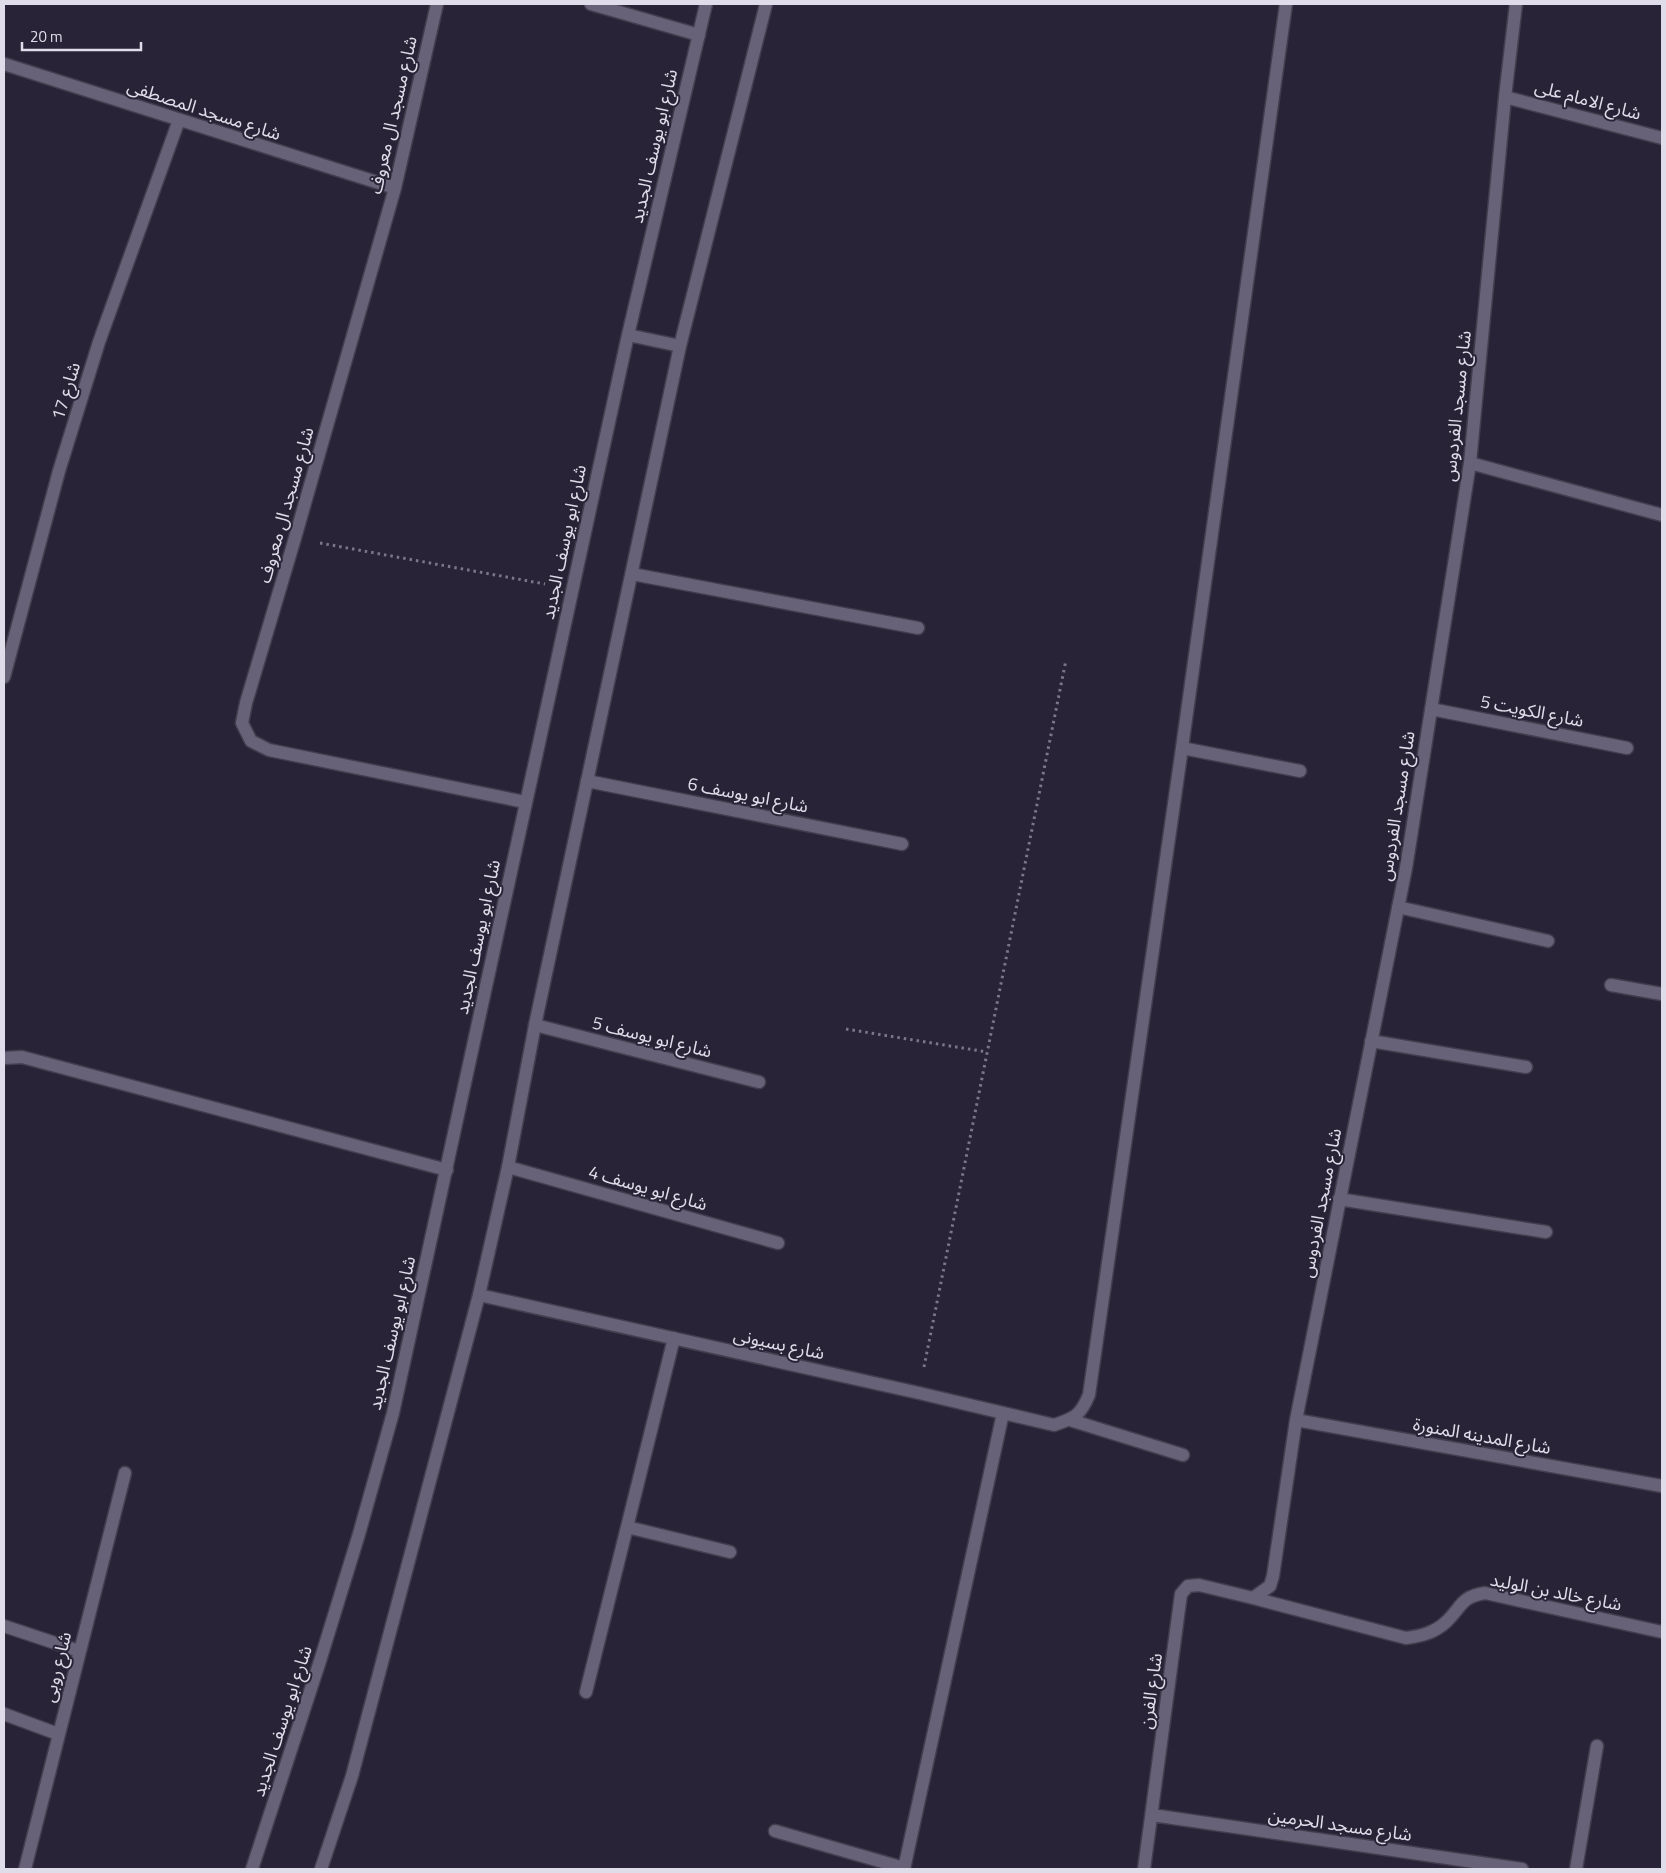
<svg xmlns="http://www.w3.org/2000/svg" width="1666" height="1873" font-family="'Titillium Web','Noto Sans Arabic',sans-serif">
<style>
.lines{fill:none;stroke-linecap:round;stroke-linejoin:round}
.minor-casing{stroke:#433e4e;stroke-width:15}
.tertiary-casing{stroke:#433e4e;stroke-width:15}
.path{stroke:#7b7788;stroke-width:3;stroke-dasharray:2.5 4;stroke-linecap:butt}
.minor{stroke:#686279;stroke-width:12}
.tertiary{stroke:#686279;stroke-width:12}
.labels{text-anchor:middle;stroke-width:4;stroke-linejoin:round;paint-order:stroke}
.street-label{font-size:18px;fill:#e0ddea;stroke:#282336}
</style>
<rect width="100%" height="100%" fill="#282336"/>
<g class="lines">
<defs>
<path id="minor" d="M 437,4 L 395,188 L 295,538 L 246,703 L 242,723 L 251,741 L 269,750 L 525,802
M 591,4 L 699,35
M 4,64 L 395,188
M 1505,97 L 1662,138
M 1470,463 L 1662,515
M 632,574 L 918,628
M 4,677 L 59,471 L 99,342 L 179,120
M 1431,709 L 1627,748
M 1182,748 L 1300,771
M 587,781 L 902,844
M 1398,907 L 1548,941
M 1611,985 L 1662,994
M 535,1025 L 759,1082
M 1371,1041 L 1526,1067
M 4,1058 L 22,1057 L 447,1170
M 508,1167 L 778,1243
M 1339,1199 L 1546,1232
M 479,1295 L 919,1393 L 1054,1425 C 1075,1418 1080,1416 1089,1395 L 1182,748 L 1286,4
M 1070,1420 L 1183,1455
M 1296,1420 L 1662,1486
M 627,1527 L 730,1552
M 1253,1598 L 1270,1586 L 1273,1576 L 1296,1420 L 1406,868 L 1470,463 L 1505,97 L 1516,4
M 4,1626 L 79,1651
M 586,1692 L 674,1338
M 4,1714 L 58,1734
M 1152,1815 L 1522,1869
M 775,1831 L 904,1868
M 25,1869 L 125,1473
M 904,1869 L 1003,1413
M 1144,1869 L 1181,1594 L 1188,1586 L 1199,1585 L 1253,1598 L 1406,1638 C 1421,1636 1434,1633 1446,1622 C 1462,1607 1460,1597 1485,1593 L 1662,1632
M 1576,1869 L 1597,1746"/>
<path id="tertiary" d="M 628,335 L 680,346
M 252,1869 L 320,1661 L 359,1534 L 393,1413 L 628,335 L 706,4
M 321,1869 L 352,1776 L 479,1295 L 508,1167 L 535,1025 L 680,346 L 766,4"/>
</defs>
<!-- minor casing -->
<use href="#minor" class="minor-casing"/>
<!-- tertiary casing -->
<use href="#tertiary" class="tertiary-casing"/>
<!-- path -->
<path class="path" d="M 320,543 L 545,584
M 846,1029 L 987,1052
M 924,1367 L 1066,660"/>
<!-- minor -->
<use href="#minor" class="minor"/>
<!-- tertiary -->
<use href="#tertiary" class="tertiary"/>
</g>
<g class="labels">
<!-- street labels -->
<g class="street-label">
<text transform="translate(1588 100) rotate(15)" y="6">شارع الامام على</text>
<text transform="translate(204 110) rotate(18)" y="6">شارع مسجد المصطفى</text>
<text transform="translate(393 115) rotate(-77)" y="6">شارع مسجد ال معروف</text>
<text transform="translate(654 146) rotate(-77)" y="6">شارع ابو يوسف الجديد</text>
<text transform="translate(66 391) rotate(-73)" y="6">شارع 17</text>
<text transform="translate(1457 406) rotate(-84)" y="6">شارع مسجد الفردوس</text>
<text transform="translate(286 505) rotate(-74)" y="6">شارع مسجد ال معروف</text>
<text transform="translate(564 542) rotate(-78)" y="6">شارع ابو يوسف الجديد</text>
<text transform="translate(1532 711) rotate(11)" y="6">شارع الكويت 5</text>
<text transform="translate(748 795) rotate(11)" y="6">شارع ابو يوسف 6</text>
<text transform="translate(1397 806) rotate(-81)" y="6">شارع مسجد الفردوس</text>
<text transform="translate(478 937) rotate(-78)" y="6">شارع ابو يوسف الجديد</text>
<text transform="translate(652 1037) rotate(14)" y="6">شارع ابو يوسف 5</text>
<text transform="translate(648 1188) rotate(16)" y="6">شارع ابو يوسف 4</text>
<text transform="translate(1321 1203) rotate(-79)" y="6">شارع مسجد الفردوس</text>
<text transform="translate(392 1333) rotate(-77)" y="6">شارع ابو يوسف الجديد</text>
<text transform="translate(779 1344) rotate(12)" y="6">شارع بسيونى</text>
<text transform="translate(1482 1436) rotate(10)" y="6">شارع المدينه المنورة</text>
<text transform="translate(1556 1592) rotate(11)" y="6">شارع خالد بن الوليد</text>
<text transform="translate(57 1667) rotate(-76)" y="6">شارع روبى</text>
<text transform="translate(1151 1691) rotate(-82)" y="6">شارع الفرن</text>
<text transform="translate(282 1721) rotate(-72)" y="6">شارع ابو يوسف الجديد</text>
<text transform="translate(1340 1825) rotate(8)" y="6">شارع مسجد الحرمين</text>
</g>
</g>
<!-- border -->
<rect width="1666" height="1873" fill="none" stroke="#e0ddea" stroke-width="10"/>
<!-- scale -->
<path d="M22 42v8h119v-8" fill="none" stroke="#e0ddea" stroke-width="2.5"/>
<text x="30" y="42" font-size="15" fill="#e0ddea" stroke="#282336" stroke-width="4" paint-order="stroke">20 m</text>
</svg>
